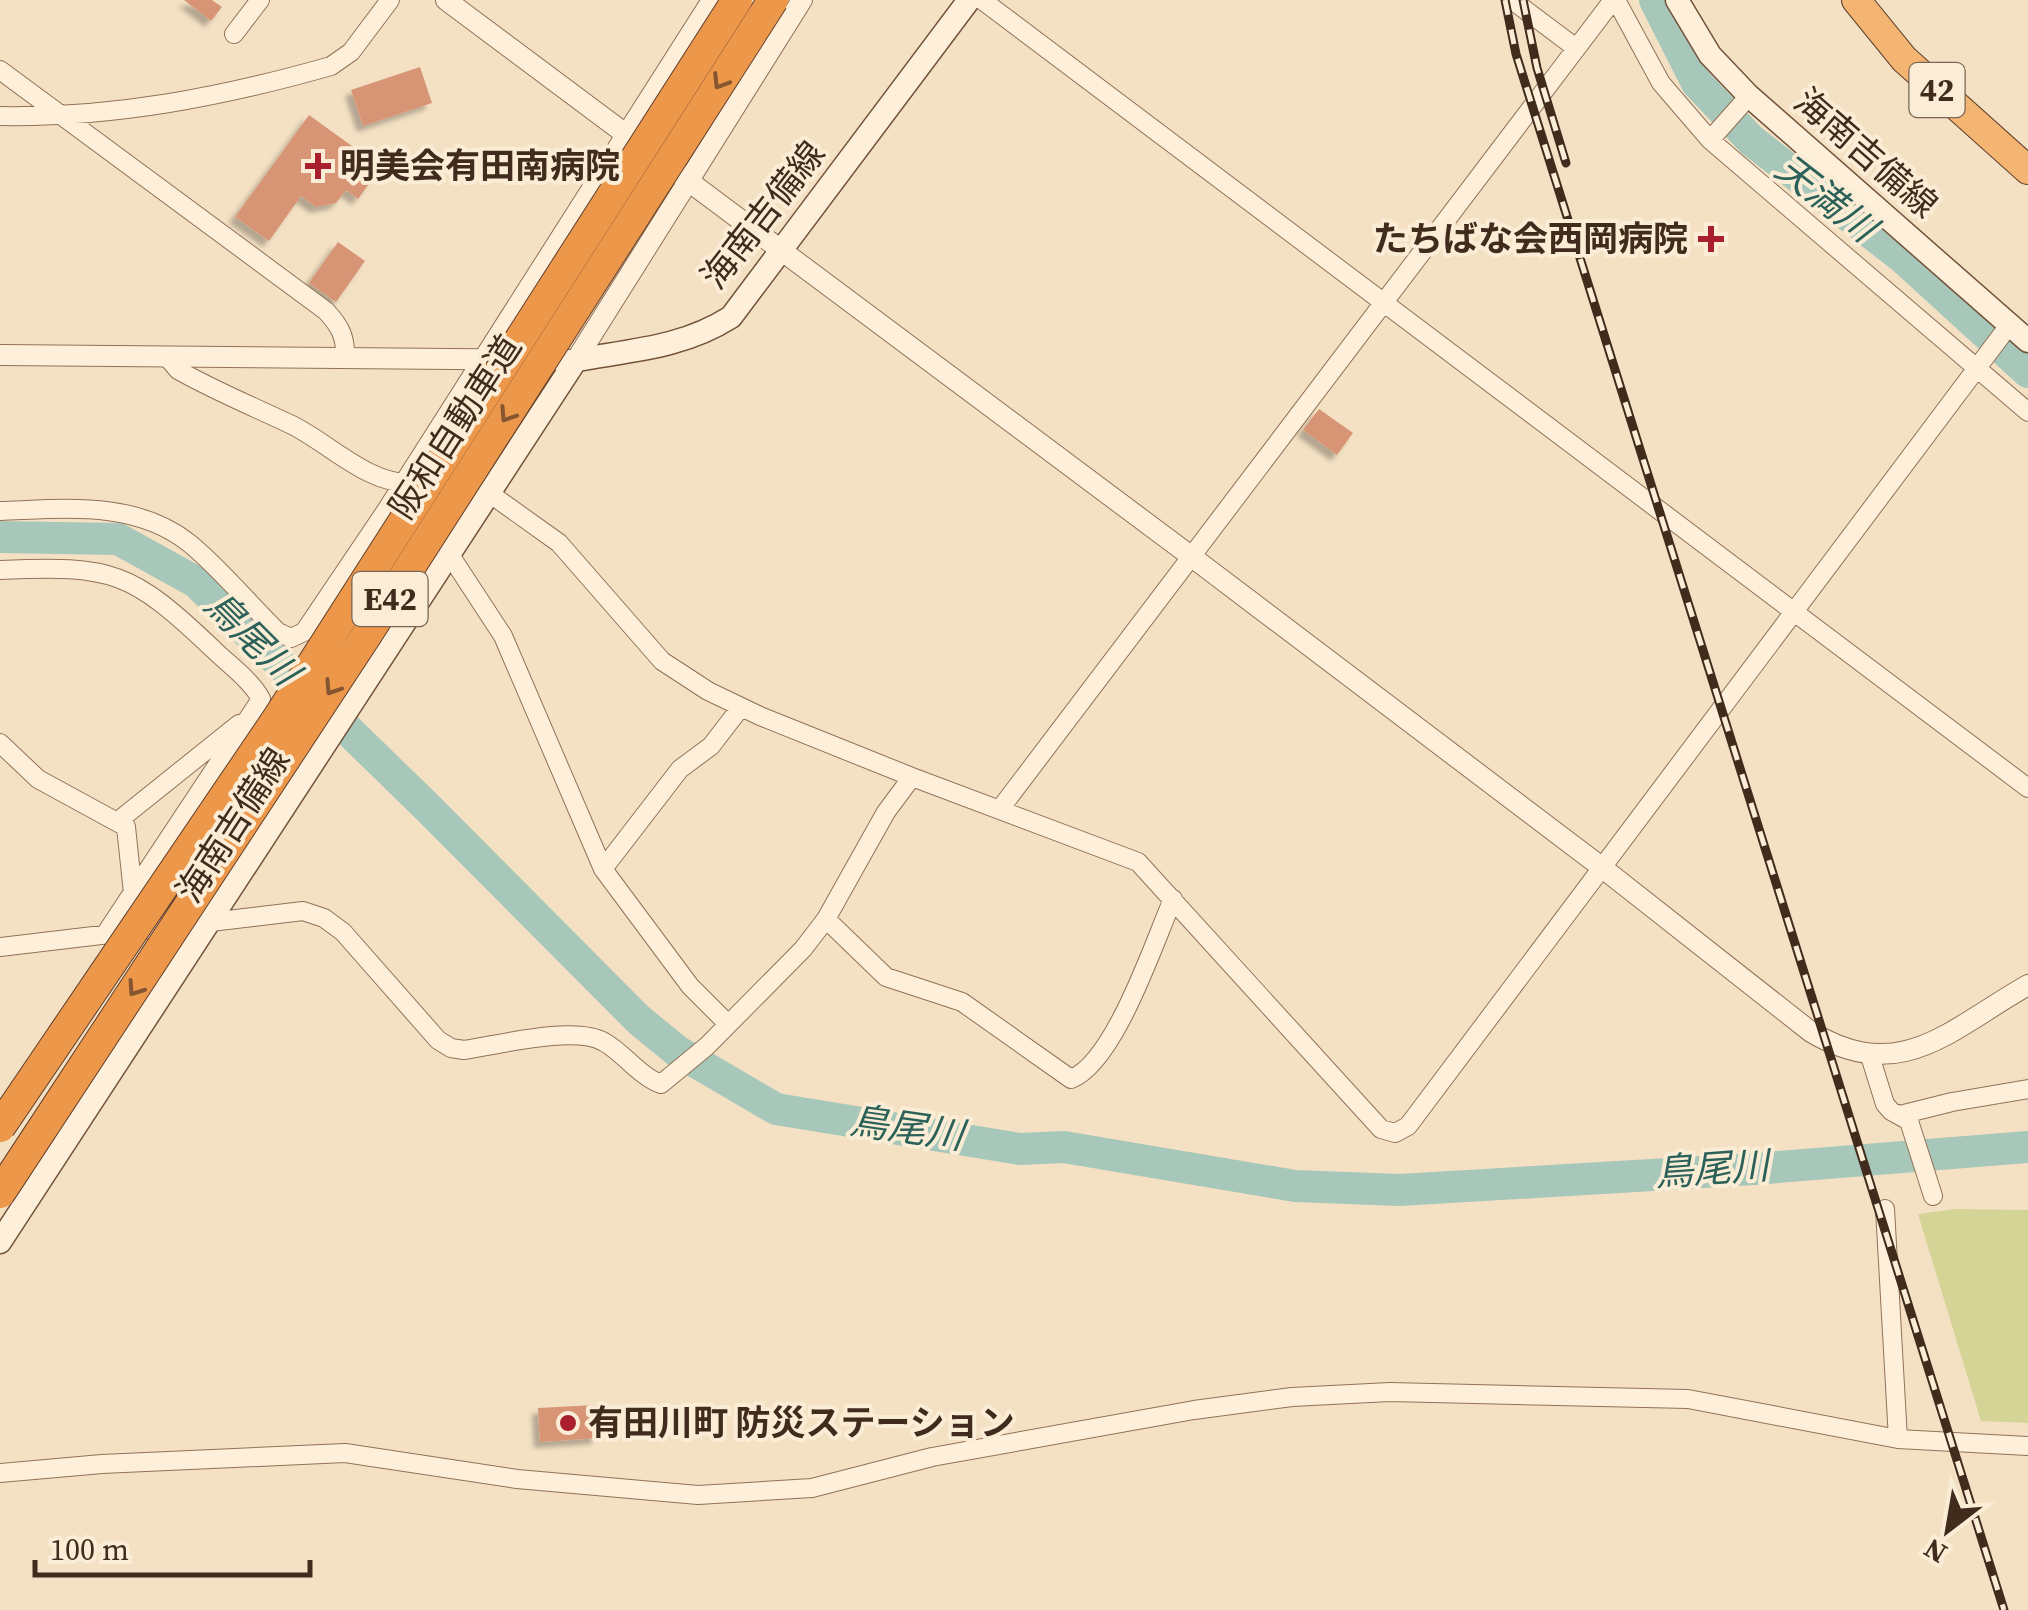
<svg xmlns="http://www.w3.org/2000/svg" width="2028" height="1610" font-family="'Source Serif 4','Noto Sans JP',serif">
<style>
.green{fill:#d3d496}
.lines{fill:none;stroke-linecap:round;stroke-linejoin:round}
.river{stroke:#a6c7ba;stroke-width:32}
.building{fill:#d79575;filter:url(#shadow)}
.minor-casing{stroke:#927157;stroke-width:20}
.tertiary-casing{stroke:#927157;stroke-width:22}
.secondary-casing{stroke:#74523a;stroke-width:25}
.trunk-casing{stroke:#5f3f2c;stroke-width:30}
.minor{stroke:#fdefd9;stroke-width:18}
.tertiary{stroke:#fdefd9;stroke-width:20}
.secondary{stroke:#fdefd9;stroke-width:22}
.trunk{stroke:#f4b572;stroke-width:28}
.rail-casing{stroke:#402b1d;stroke-width:9}
.rail{stroke:#faecd5;stroke-width:5;stroke-dasharray:15;stroke-linecap:butt}
.motorway-bridge-casing{stroke:#5f3f2c;stroke-width:32;stroke-linecap:butt}
.motorway-bridge{stroke:#ed974b;stroke-width:30}
.oneway{stroke:#85562f}
.poi-dot{fill:#a91f2d;stroke:#faecd5;stroke-width:4}
.labels{text-anchor:middle;stroke-width:8;stroke-linejoin:round;paint-order:stroke}
.shield{fill:#faecd5;stroke:#786554;stroke-width:2.5}
.shield-label{font-size:32px;font-weight:bold;fill:#402b1d}
.street-label{font-size:35px;fill:#402b1d;stroke:#faecd5}
.poi-label{font-size:35px;font-weight:bold;fill:#402b1d;stroke:#faecd5;text-anchor:start}
.water-label{font-size:38px;font-style:italic;fill:#2b6159;stroke:#faecd5}
</style>
<defs>
<filter id="shadow"><feDropShadow dx="-6" dy="6" stdDeviation="2.5" flood-color="#0004"/></filter>
</defs>
<rect width="100%" height="100%" fill="#f4e1c4"/>
<!-- green -->
<path class="green" d="M 1955,1209 L 2028,1210 L 2028,1423 L 1981,1421 L 1918,1214 Z"/>
<g class="lines">
<!-- river -->
<path class="river" d="M 1655,0 L 1697,83 L 1751,140 L 1902,257 L 2028,372
M 0,537 L 118,539 L 196,582 L 427,807 L 639,1020 L 677,1051 L 776,1109 L 1020,1149 L 1064,1147 L 1295,1186 L 1400,1190 L 1753,1169 L 2028,1147"/>
</g>
<!-- building -->
<path class="building" d="M 184,0 L 212,0 L 222,7 L 211,21 Z
M 420,67 L 432,103 L 363,126 L 351,90 Z
M 309,115 L 381,167 L 358,199 L 346,190 L 336,203 L 316,207 L 301,196 L 269,241 L 235,217 Z
M 338,242 L 365,261 L 336,302 L 309,283 Z
M 1319,409 L 1353,433 L 1337,455 L 1303,430 Z
M 595,1405 L 598,1438 L 540,1442 L 538,1408 Z"/>
<g class="lines">
<defs>
<path id="minor" d="M 982,0 L 2028,788
M 1512,0 L 1576,48
M 1616,0 L 1661,83 L 1710,140 L 1749,96
M 234,34 L 260,0
M 0,70 L 326,311 C 340,326 346,337 345,358
M 0,116 C 113,118 222,97 331,66 L 351,52 L 390,0
M 1710,140 L 2028,412
M 167,357 L 178,370 C 215,391 254,407 292,425 C 330,444 369,485 412,483
M 489,493 L 559,543 L 662,661 L 708,691 L 760,716 L 912,777 L 1138,862 L 1381,1129 L 1395,1133 L 1408,1126 L 2010,324
M 0,511 C 64,509 135,500 189,543 C 221,569 248,603 278,632 L 291,638 L 304,632 L 385,512 L 711,0
M 450,555 L 503,636 L 603,869 L 690,986 L 728,1024
M 0,570 C 113,565 131,571 213,649 C 228,664 251,680 261,699 L 106,933
M 0,743 L 38,779 L 126,827 L 133,893
M 1000,809 L 1613,0
M 118,821 L 239,724
M 603,869 L 680,769 L 711,746 L 741,707
M 826,919 L 886,977 L 962,1002 L 1071,1079 C 1115,1062 1154,942 1173,899
M 0,947 L 303,911 L 324,918 L 343,932 L 438,1040 L 451,1048 L 464,1050 C 498,1045 575,1025 604,1042 C 624,1053 639,1076 661,1084 L 707,1046 L 803,949 L 826,919 L 886,812 L 912,777
M 1870,1056 L 1885,1104 L 1891,1111 L 1909,1121 L 1933,1196
M 1900,1115 L 1952,1102 L 2028,1089
M 1885,1209 L 1898,1439
M 0,1473 L 102,1464 L 345,1453 L 517,1479 L 698,1495 L 812,1488 L 932,1457 L 1194,1410 L 1292,1397 L 1390,1392 L 1688,1399 L 1898,1439 L 2028,1446"/>
<path id="tertiary" d="M 446,0 L 1192,557 L 1600,866 L 1811,1032 C 1901,1086 1950,1029 2028,985
M 0,355 L 576,360 L 802,0"/>
<path id="secondary" d="M 1677,0 L 1710,55 L 1749,96 L 2028,341
M 0,1242 L 576,360 C 632,350 682,348 731,317 L 969,0"/>
<path id="trunk" d="M 1856,0 L 1904,59 L 2028,170"/>
</defs>
<!-- minor casing -->
<use href="#minor" class="minor-casing"/>
<!-- tertiary casing -->
<use href="#tertiary" class="tertiary-casing"/>
<!-- secondary casing -->
<use href="#secondary" class="secondary-casing"/>
<!-- trunk casing -->
<use href="#trunk" class="trunk-casing"/>
<!-- minor -->
<use href="#minor" class="minor"/>
<!-- tertiary -->
<use href="#tertiary" class="tertiary"/>
<!-- secondary -->
<use href="#secondary" class="secondary"/>
<!-- trunk -->
<use href="#trunk" class="trunk"/>
<defs>
<path id="rail" d="M 1505,0 L 1516,54 L 2004,1610
M 1523,0 L 1537,68 L 1566,163"/>
</defs>
<!-- rail casing -->
<use href="#rail" class="rail-casing"/>
<!-- rail -->
<use href="#rail" class="rail"/>
<defs>
<path id="motorway-bridge" d="M 0,1127 L 277,719 L 737,0
M 0,1193 L 366,636 L 773,0"/>
</defs>
<!-- motorway-bridge casing -->
<use href="#motorway-bridge" class="motorway-bridge-casing"/>
<!-- motorway-bridge -->
<use href="#motorway-bridge" class="motorway-bridge"/>
</g>
<!-- one-way arrows -->
<defs><path id="oneway-chevron" d="M-2-3.5L2.5 0L-2 3.5" fill="none" stroke-width="1.6" stroke-linecap="round" stroke-linejoin="round" transform="scale(2.5)"/></defs>
<g class="oneway">
<use href="#oneway-chevron" transform="translate(720 82) rotate(122)"/>
<use href="#oneway-chevron" transform="translate(507 415) rotate(123)"/>
<use href="#oneway-chevron" transform="translate(332 688) rotate(123)"/>
<use href="#oneway-chevron" transform="translate(135 989) rotate(124)"/>
</g>
<!-- markers -->
<g class="poi-dot">
<path d="M313 151h10v10h10v10h-10v10h-10v-10h-10v-10h10z"/>
<path d="M1706 224h10v10h10v10h-10v10h-10v-10h-10v-10h10z"/>
<circle cx="568" cy="1423" r="10"/>
</g>
<g class="labels">
<!-- shield labels -->
<g class="shield">
<rect x="1909.5" y="63" width="55" height="54" rx="8"/>
<rect x="352.5" y="572" width="75" height="54" rx="8"/>
</g>
<g class="shield-label">
<text x="1937" y="101">42</text>
<text x="390" y="610">E42</text>
</g>
<!-- street labels -->
<g class="street-label">
<text transform="translate(1866 153) rotate(41)" y="12">海南吉備線</text>
<text transform="translate(763 215) rotate(-52)" y="12">海南吉備線</text>
<text transform="translate(455 427) rotate(-57)" y="12">阪和自動車道</text>
<text transform="translate(233 825) rotate(-57)" y="12">海南吉備線</text>
</g>
<!-- poi labels -->
<g class="poi-label">
<text x="340" y="178">明美会有田南病院</text>
<text x="1688" y="251" text-anchor="end">たちばな会西岡病院</text>
<text x="588" y="1435">有田川町 防災ステーション</text>
</g>
<!-- water labels -->
<g class="water-label">
<text transform="translate(1826 198) rotate(38)" y="13">天満川</text>
<text transform="translate(252 638) rotate(45)" y="13">鳥尾川</text>
<text transform="translate(907 1128) rotate(8)" y="13">鳥尾川</text>
<text transform="translate(1712 1169) rotate(-4)" y="13">鳥尾川</text>
</g>
</g>
<!-- north arrow -->
<g transform="translate(1948 1530) rotate(211)" stroke="#faecd5" stroke-width="8" paint-order="stroke">
<path d="M0-8L18 38L0 25L-18 38Z" fill="#402b1d"/>
<text y="-15" font-size="28" font-weight="bold" text-anchor="middle" fill="#402b1d">N</text>
</g>
<!-- scale -->
<path d="M35 1560v15h275v-15" fill="none" stroke="#402b1d" stroke-width="5"/>
<text x="50" y="1560" font-size="30" fill="#402b1d" stroke="#faecd5" stroke-width="8" paint-order="stroke">100 m</text>
</svg>
